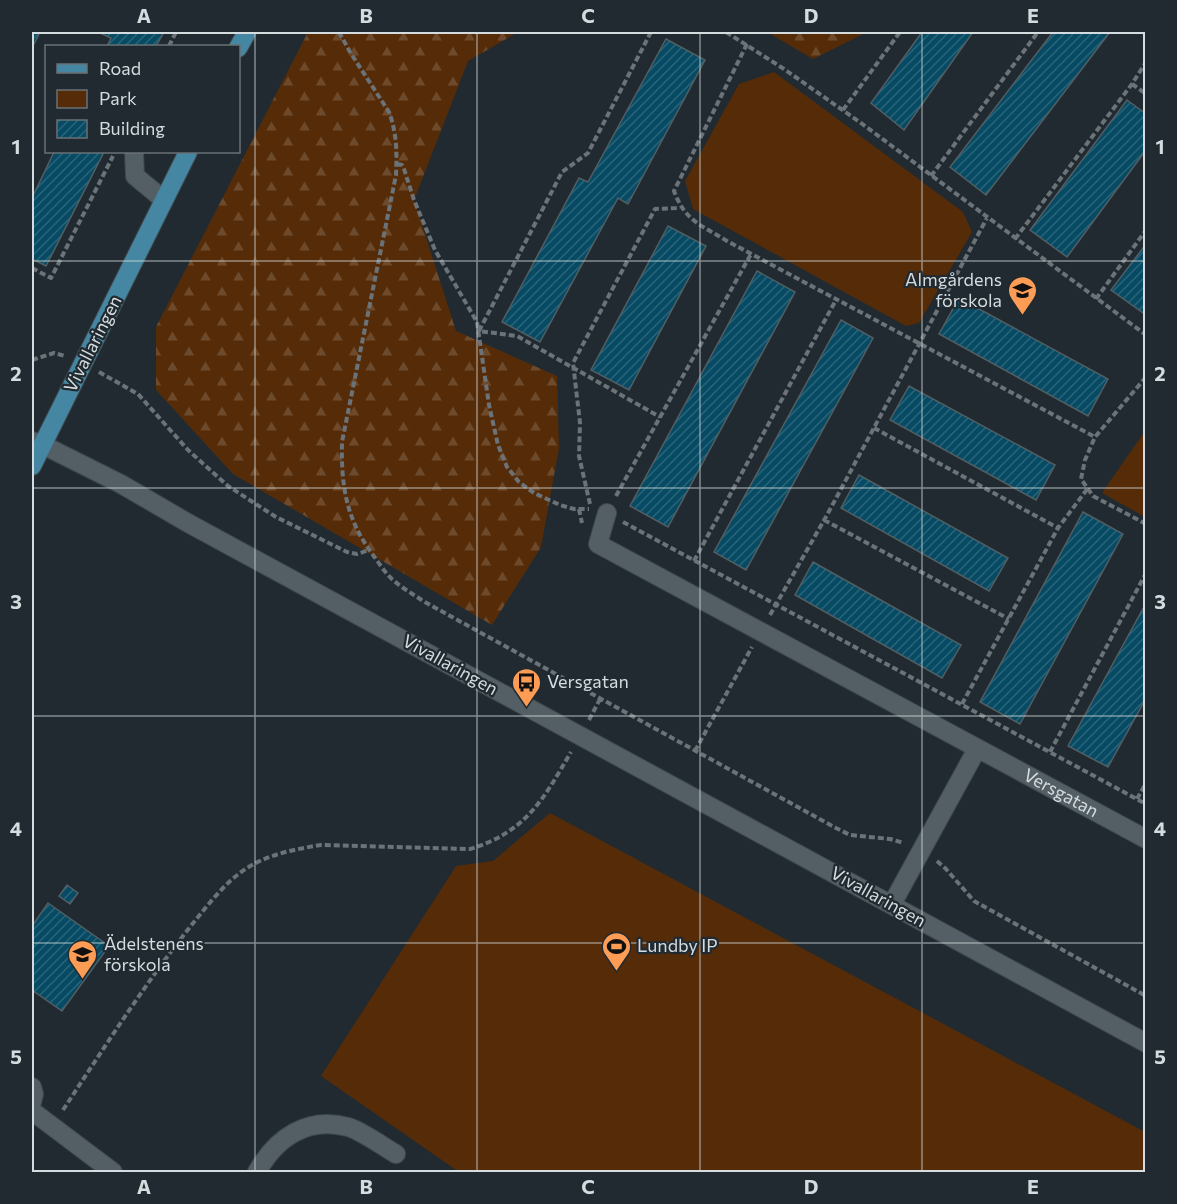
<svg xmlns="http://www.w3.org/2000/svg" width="1177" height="1204" font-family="Commissioner,sans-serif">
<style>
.forest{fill:url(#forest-firs)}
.park{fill:#562c08}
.building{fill:url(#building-hatch);stroke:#525e63;stroke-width:1.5}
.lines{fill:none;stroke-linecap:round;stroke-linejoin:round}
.minor-casing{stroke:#3e474c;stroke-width:20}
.major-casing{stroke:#3e474c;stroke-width:20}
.path{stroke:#6b7378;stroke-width:4;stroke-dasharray:6 3;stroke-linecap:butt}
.minor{stroke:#535f65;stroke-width:18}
.major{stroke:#4587a2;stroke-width:18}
.grid{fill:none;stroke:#d5dcdf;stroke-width:1.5;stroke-opacity:0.55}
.labels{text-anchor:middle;stroke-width:4.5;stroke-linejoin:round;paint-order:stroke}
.poi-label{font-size:18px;fill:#d5dcdf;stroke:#202a30;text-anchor:start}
.street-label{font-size:18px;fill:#d5dcdf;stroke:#202a30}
.neatline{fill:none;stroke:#d5dcdf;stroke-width:2}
.grid-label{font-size:20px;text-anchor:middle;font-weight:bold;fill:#d5dcdf}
</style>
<defs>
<pattern id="forest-firs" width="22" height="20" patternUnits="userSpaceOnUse" patternTransform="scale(1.5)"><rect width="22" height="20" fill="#562c08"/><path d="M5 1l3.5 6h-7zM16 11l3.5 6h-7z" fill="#6d4a2c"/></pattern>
<pattern id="building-hatch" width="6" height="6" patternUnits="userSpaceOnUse" patternTransform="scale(1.5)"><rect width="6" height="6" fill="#064b63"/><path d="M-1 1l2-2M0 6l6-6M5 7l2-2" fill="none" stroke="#296479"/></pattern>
</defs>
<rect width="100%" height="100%" fill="#202a30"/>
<!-- forest -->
<path class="forest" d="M 308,32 L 518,32 L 468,61 L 414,200 L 456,331 L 557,376 L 559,448 L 541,547 L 492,625 L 233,474 L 156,390 L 156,327 Z
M 767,32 L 867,32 L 813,59 Z"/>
<!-- park -->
<path class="park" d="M 774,72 L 963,212 L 972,232 L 919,323 L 906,326 L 693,209 L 685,181 L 739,84 Z
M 1145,431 L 1145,517 L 1102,493 Z
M 550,813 L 1145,1132 L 1145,1172 L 459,1172 L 321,1076 L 456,866 L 493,861 Z"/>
<!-- building -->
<path class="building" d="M 32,32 L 40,32 L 32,48 Z
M 98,32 L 164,32 L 156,46 L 107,46 L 111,38 Z
M 922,32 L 973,32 L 904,130 L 871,103 Z
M 1053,32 L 1110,32 L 986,195 L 950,167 Z
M 666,39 L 705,60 L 628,204 L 618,198 L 540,342 L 502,322 L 579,178 L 588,182 Z
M 1127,100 L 1146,114 L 1146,150 L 1067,257 L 1030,230 Z
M 54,152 L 104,152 L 46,266 L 32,259 L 32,198 Z
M 668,226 L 706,246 L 629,390 L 591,370 Z
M 1146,244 L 1146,315 L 1111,290 Z
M 757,271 L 795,292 L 668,527 L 630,506 Z
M 959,298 L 1108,379 L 1088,416 L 939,334 Z
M 841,320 L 873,338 L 746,570 L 714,552 Z
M 909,386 L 1055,465 L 1036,500 L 890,420 Z
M 859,475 L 1008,558 L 989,591 L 841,508 Z
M 1083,512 L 1123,534 L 1020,724 L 980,702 Z
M 813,562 L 961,645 L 942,678 L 795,595 Z
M 1146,603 L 1146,698 L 1108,767 L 1068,746 Z
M 67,885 L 78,893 L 70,904 L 59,896 Z
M 48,903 L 109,946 L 62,1011 L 32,990 L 32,926 Z"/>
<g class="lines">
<defs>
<g id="minor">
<path d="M 134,152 L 135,176 L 164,200"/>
<path d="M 32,441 L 43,445 L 121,484 L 188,523 L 1146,1043"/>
<path id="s1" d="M 607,513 L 598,544 L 1146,839"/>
<path d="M 892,904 L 977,749"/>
<path d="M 32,1087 L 34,1094 L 32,1102"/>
<path d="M 32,1111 L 113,1172"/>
<path d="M 257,1172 C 276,1138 307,1116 348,1127 C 360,1130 384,1147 396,1154"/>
</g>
<path id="major" d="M 238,48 L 247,32
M 32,466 L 188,152"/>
</defs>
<!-- minor casing -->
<use href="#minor" class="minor-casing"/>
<!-- major casing -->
<use href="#major" class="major-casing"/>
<!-- path -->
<path class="path" d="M 339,32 L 350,52 L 389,112 C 397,133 397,154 396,175 L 342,442 C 341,486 346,519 373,555 C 379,563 385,573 393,580 C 402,588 413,594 423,601 L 836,828 L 850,835 L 890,839 L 904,843
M 651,32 L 588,153 L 562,172 L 479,331 L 517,336 L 660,417
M 726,32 L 784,69 L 861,123 L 1146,335
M 747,44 L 674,191 C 685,221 701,225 727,241 L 1095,437
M 169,46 L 176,32
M 1132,84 L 1146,94
M 843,110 L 900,32
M 397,164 L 402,165 L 404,169 L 414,200 L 435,250 L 477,322 L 489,405 L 498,445 L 507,467 L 519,482 L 534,493 L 560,505 L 574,509 L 589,509
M 931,176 L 1038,32
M 1015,239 L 1132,84 L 1146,62
M 32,268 L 51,278 L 113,156
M 1096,299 L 1146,230
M 32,360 L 54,353 L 65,356
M 99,372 L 138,394 L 188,450 L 228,486 L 276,517 L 347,552 L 357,554 L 369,550
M 1146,377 L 1095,437 L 1085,460 L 1081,479 L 1093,496 L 1146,524
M 874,428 L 1058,528
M 616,496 L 751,254
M 590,504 L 579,456 L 580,423 L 573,363 L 655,209 L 680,208
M 579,509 L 582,523
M 824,520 L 1009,619
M 623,522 L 1146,804
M 694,561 L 837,298
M 770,615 L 827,515 L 987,218
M 962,704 L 1058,528 L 1088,488
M 589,720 L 600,699
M 695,751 L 752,647
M 1050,752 L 1146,573
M 1137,799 L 1146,783
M 937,861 L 946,869 L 974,901 L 1146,996
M 63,1110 C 104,1048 144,985 190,927 C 207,906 225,882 247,868 C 269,854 296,849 321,845 L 470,849 C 526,832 543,800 571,752"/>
<!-- minor -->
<use href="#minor" class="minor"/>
<!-- major -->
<use href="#major" class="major"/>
</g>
<!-- grid -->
<path class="grid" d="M 255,32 L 255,1172M 477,32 L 477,1172M 700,32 L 700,1172M 922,32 L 922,1172M 32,261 L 1146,261M 32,488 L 1146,488M 32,716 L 1146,716M 32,943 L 1146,943"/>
<!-- icons -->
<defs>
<symbol id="school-pin" viewBox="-11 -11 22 30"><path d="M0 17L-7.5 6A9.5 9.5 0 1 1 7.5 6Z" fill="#fd9d55" stroke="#202a30"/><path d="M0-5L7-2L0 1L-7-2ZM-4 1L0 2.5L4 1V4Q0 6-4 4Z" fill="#111"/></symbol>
<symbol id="bus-pin" viewBox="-11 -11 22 30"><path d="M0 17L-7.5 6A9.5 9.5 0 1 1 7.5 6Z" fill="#fd9d55" stroke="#202a30"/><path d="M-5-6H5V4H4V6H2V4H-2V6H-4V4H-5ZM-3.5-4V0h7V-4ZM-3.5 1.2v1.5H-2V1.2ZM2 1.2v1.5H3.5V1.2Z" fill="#111"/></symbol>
<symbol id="stadium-pin" viewBox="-11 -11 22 30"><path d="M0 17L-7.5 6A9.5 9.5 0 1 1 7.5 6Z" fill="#fd9d55" stroke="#202a30"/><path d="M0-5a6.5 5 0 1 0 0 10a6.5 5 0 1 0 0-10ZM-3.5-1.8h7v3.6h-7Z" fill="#111"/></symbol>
</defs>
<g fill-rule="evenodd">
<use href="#school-pin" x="1006" y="274" width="33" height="45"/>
<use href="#bus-pin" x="510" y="666" width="33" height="45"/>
<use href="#stadium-pin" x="600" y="930" width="33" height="45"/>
<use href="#school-pin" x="66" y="938" width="33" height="45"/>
</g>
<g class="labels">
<!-- poi labels -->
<g class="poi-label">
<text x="1002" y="286" text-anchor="end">Almgårdens<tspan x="1002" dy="21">förskola</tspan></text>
<text x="547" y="688">Versgatan</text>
<text x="104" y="950">Ädelstenens<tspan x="104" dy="21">förskola</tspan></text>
<text x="637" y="952">Lundby IP</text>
</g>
<!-- street labels -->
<g class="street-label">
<text transform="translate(93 344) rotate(-63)" y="6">Vivallaringen</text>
<text transform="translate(450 665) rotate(29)" y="6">Vivallaringen</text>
<text dy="6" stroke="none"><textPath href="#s1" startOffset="558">Versgatan</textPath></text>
<text transform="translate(878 897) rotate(29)" y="6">Vivallaringen</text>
</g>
</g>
<!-- border -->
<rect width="1177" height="1204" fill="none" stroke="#202a30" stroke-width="66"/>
<!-- legend -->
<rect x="45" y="45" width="195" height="108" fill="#202a30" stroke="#687176" stroke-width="1.5"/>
<rect x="57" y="64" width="30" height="9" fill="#4587a2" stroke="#687176" stroke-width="1.5"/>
<text x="99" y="75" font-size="18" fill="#d5dcdf">Road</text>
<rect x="57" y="90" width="30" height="18" fill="#562c08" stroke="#687176" stroke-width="1.5"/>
<text x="99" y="105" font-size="18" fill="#d5dcdf">Park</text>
<rect x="57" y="120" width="30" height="18" fill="url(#building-hatch)" stroke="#687176" stroke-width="1.5"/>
<text x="99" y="135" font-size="18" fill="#d5dcdf">Building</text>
<rect x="33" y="33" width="1111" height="1138" class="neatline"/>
<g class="grid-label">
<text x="144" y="23">A</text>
<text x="366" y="23">B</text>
<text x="588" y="23">C</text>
<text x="811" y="23">D</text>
<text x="1033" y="23">E</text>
<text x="16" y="154">1</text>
<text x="1160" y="154">1</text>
<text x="16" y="381">2</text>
<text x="1160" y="381">2</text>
<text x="16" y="609">3</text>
<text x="1160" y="609">3</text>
<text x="16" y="836">4</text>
<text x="1160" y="836">4</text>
<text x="16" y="1064">5</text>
<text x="1160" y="1064">5</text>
<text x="144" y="1194">A</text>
<text x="366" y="1194">B</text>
<text x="588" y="1194">C</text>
<text x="811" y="1194">D</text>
<text x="1033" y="1194">E</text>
</g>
</svg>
